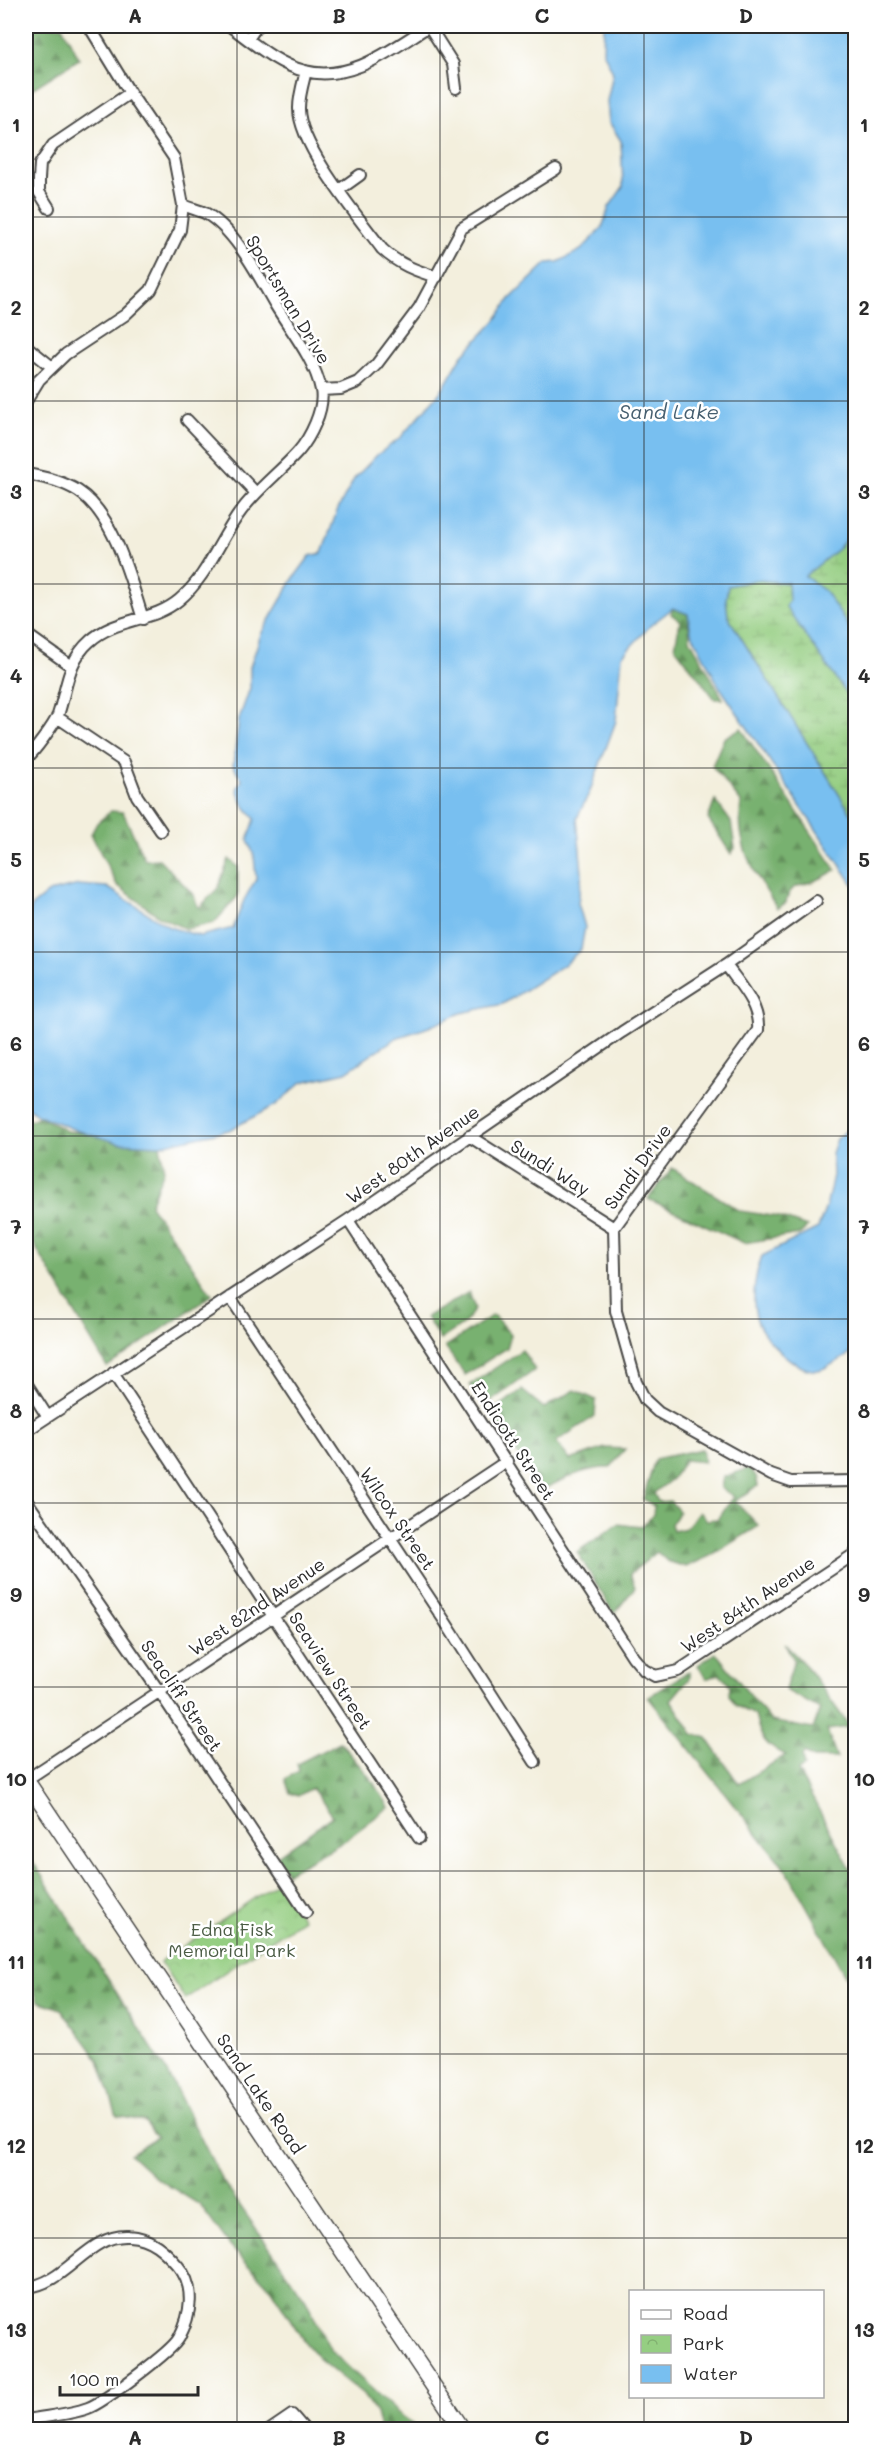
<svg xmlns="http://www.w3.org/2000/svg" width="881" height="2455" font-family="Mali,sans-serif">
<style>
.forest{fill:url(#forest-firs);stroke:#526e4e;stroke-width:1.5}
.wetland{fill:url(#wetland-marsh);stroke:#607c56;stroke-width:1.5}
.park{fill:url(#park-crowns);stroke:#607c56;stroke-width:1.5}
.water{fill:#78bff0;stroke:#52758e;stroke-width:1.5}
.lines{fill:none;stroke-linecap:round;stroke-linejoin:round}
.street-casing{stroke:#494846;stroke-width:14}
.secondary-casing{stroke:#494846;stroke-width:18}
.street{stroke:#fff;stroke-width:10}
.secondary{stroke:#fff;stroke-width:15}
.grid{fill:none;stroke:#2b2b2b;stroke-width:1.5;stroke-opacity:0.55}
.labels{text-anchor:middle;stroke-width:5;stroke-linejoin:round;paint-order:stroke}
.street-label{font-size:18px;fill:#2b2b2b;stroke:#fff}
.park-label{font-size:18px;fill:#4b5c45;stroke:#fff}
.water-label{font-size:20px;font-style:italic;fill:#465f70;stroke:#fff}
.neatline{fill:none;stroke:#2b2b2b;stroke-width:2}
.grid-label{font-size:20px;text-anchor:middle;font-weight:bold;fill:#2b2b2b}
</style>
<defs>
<pattern id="forest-firs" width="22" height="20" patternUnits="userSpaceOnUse" patternTransform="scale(1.5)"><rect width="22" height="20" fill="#78b170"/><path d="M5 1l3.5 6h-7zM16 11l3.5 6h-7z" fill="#63905c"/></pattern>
<pattern id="wetland-marsh" width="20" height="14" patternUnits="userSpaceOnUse" patternTransform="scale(1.5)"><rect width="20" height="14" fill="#95ce82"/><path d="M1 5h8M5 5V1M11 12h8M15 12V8" fill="none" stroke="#81b170"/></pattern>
<pattern id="park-crowns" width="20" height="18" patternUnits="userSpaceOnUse" patternTransform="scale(1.5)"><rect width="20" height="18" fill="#95ce82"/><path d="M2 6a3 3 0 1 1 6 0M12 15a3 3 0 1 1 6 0" fill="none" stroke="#81b170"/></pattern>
</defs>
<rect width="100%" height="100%" fill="#fff"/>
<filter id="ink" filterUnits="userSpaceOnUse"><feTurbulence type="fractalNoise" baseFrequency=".0167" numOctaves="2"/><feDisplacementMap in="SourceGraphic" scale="12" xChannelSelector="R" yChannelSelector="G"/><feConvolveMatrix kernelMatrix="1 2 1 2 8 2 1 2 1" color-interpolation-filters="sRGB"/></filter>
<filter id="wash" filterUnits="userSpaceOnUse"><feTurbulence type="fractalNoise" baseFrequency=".008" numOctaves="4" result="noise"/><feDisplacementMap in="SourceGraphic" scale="24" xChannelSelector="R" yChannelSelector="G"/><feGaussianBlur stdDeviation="1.35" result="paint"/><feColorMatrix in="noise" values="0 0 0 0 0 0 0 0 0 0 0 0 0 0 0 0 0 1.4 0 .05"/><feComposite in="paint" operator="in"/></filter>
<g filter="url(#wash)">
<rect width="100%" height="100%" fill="#f3efdd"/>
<!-- forest -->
<path class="forest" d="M 26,26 L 62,26 L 79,59 L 26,93 Z
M 673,608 L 688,614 L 690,639 L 723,699 L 715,699 L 675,647 L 680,621 L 671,614 Z
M 741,728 L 836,870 C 830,873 824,877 819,879 C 805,886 789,882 786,903 L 777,908 C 753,870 736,849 741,802 L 712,766 L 724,738 Z
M 715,800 L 731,822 L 735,848 L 731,854 L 708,819 Z
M 111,811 L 123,812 L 145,860 L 159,859 L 192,893 L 199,908 L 218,888 L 229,859 L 238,867 L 238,896 L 214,923 L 186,929 L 160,917 L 117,885 L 91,834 L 97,823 Z
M 40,1116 L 66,1131 L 96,1135 L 119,1143 L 160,1145 L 164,1170 L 150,1205 L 212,1295 L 107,1367 L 26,1231 L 26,1122 Z
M 672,1168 L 740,1211 L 779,1217 L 807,1227 L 800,1234 L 744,1243 L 648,1199 Z
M 469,1292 L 475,1309 L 465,1323 L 440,1340 L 426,1317 Z
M 493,1315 L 511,1335 L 507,1348 L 465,1375 L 445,1347 Z
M 522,1350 L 535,1370 L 484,1406 L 470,1385 Z
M 522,1390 L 544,1408 L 575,1390 L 596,1400 L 595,1416 L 556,1442 L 570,1460 L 605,1448 L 625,1449 L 610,1468 C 585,1467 563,1480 541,1490 L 490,1413 Z
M 702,1449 L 704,1462 L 685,1460 L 672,1479 L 654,1493 L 658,1502 L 670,1501 L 679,1511 L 671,1524 L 673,1531 L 686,1528 L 699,1512 L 707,1520 L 717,1519 L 734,1497 L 721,1488 L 723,1477 L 749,1468 L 756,1476 L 758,1486 L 735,1501 L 759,1526 L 710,1556 L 686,1567 L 667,1561 L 657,1552 L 630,1574 L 635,1587 L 614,1614 L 577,1552 L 618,1524 L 641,1527 L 653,1515 L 654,1506 L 643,1499 L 655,1459 Z
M 785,1644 L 806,1666 L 850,1727 L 827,1730 L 837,1758 L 813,1758 L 805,1753 L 802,1756 L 804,1767 L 798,1771 L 849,1866 L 852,1871 L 855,1870 L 855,1986 L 848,1981 L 787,1871 L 648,1697 L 689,1671 L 690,1677 L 671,1700 L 693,1734 L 707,1738 L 739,1784 L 786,1755 C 764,1746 760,1737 755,1715 L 736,1706 L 729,1695 L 730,1685 L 719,1674 L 706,1679 L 698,1665 L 716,1653 L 771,1721 L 813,1729 L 820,1709 L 785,1690 L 794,1660 Z
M 340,1742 L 375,1784 L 389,1807 L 341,1843 L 287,1873 L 276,1857 L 333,1816 L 312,1788 L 298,1796 L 290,1793 L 285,1779 L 299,1771 L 297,1764 Z
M 26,1851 L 168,2073 L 222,2180 L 306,2300 L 331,2351 L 397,2412 L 420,2429 L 380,2429 L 376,2413 L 363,2395 L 321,2361 L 304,2341 L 271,2289 L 229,2245 L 200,2205 L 156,2178 L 130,2154 L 157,2137 L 144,2121 L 117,2116 L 99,2060 L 61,2009 L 38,2001 L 31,1983 L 26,1976 Z"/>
<!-- wetland -->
<path class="wetland" d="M 855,528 L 855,820 L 728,617 L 726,599 L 727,586 L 756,580 L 789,583 L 811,571 L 834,552 Z"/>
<!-- park -->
<path class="park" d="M 278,1882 L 303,1919 L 185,1999 L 160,1962 Z"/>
<!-- water -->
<path class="water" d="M 604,26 L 855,26 L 855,528 L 838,549 L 805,576 L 825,591 L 855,636 L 855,706 L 786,607 L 789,600 L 788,583 L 756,580 L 728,586 L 726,599 L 728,617 L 855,820 L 855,887 L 719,686 L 691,632 L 688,614 L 673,608 L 651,625 L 622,656 L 616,721 L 590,791 L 577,818 L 582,873 L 578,903 L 585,927 L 581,949 L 564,965 L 503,1004 L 461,1013 L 429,1027 L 396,1038 L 346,1072 L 302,1082 L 276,1105 L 229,1130 L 161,1145 L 119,1143 L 75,1130 L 37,1114 L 26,1106 L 26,922 L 33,905 L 49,892 L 79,885 L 107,887 L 169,927 L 200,936 L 233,928 L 244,900 L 256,879 L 254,856 L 248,840 L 255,819 L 243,804 L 237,789 L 242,780 L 233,765 L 239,719 L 250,688 L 250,667 L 261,634 L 293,579 L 310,556 L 322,553 L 337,511 L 354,479 L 377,455 L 400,438 L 442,390 L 462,356 L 495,321 L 510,299 L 547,263 L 558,262 L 581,250 L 602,228 L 609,207 L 623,187 L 621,141 L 609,122 L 607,101 L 613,73 L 603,51 Z
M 855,1122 L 855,1351 C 846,1356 827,1369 818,1370 C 797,1373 762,1338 757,1320 C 751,1300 755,1274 762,1256 L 818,1228 L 827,1204 L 833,1175 L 832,1153 L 837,1139 Z"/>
</g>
<g filter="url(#ink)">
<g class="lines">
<defs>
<path id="street" d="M 230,26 C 252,42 278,65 305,71 C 351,83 393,48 429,26
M 429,26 L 453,64 L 456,88
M 248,39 L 257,26
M 306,71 C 303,83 299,96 299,108 C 298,145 359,218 382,249 C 398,264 416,271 437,277
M 339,190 L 360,175
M 49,208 L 39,192 L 39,179 L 40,164 L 53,145 L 130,93
M 26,346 L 52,367
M 321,390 L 341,389 L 358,382 L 376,365 L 419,308 L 462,228 L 556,169
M 26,401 L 39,380 L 66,354 L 125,315 L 151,290 L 180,230 L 183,205 L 174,158 L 130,93 L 89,26
M 187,420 L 255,492
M 26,474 C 45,477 62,481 78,491 C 114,514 131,581 143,619
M 26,634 L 71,666
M 57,717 L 124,762 L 137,796 L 161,831
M 26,759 C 34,752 54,725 58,715 C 67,689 67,661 90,641 C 115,618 153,622 179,600 C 208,576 219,540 241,511 C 257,489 279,473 298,452 C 310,438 325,409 321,390 C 315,360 292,332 276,306 C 259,277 235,229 205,213 C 198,210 190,208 183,205
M 726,965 C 740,985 760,1005 758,1030 L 614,1228 L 616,1311 L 636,1382 L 645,1400 L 658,1412 L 771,1475 L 791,1482 L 856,1481
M 469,1136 L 614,1228
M 348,1220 L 633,1657 L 644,1670 L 655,1676 L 678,1671 L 856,1553
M 230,1297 L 446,1623 L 535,1762
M 113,1373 L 419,1838
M 26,1383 L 47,1416
M 26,1431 L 348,1220 L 622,1032 L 726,965 L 816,901
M 26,1500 L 159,1691 L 306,1912
M 26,1780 L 507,1461
M 26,2287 C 66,2285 88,2233 129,2236 C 151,2237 165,2251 178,2266 C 196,2287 191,2315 179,2338 C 172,2351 104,2402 88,2408 C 69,2415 46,2416 26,2420
M 270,2430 L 292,2415 L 305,2430"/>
<path id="secondary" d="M 26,1780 L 463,2430"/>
</defs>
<!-- street casing -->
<use href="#street" class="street-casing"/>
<!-- secondary casing -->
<use href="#secondary" class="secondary-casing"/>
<!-- street -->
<use href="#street" class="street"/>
<!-- secondary -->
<use href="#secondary" class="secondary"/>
</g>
</g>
<!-- grid -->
<path class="grid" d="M 237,26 L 237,2430M 440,26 L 440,2430M 644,26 L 644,2292M 26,217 L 856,217M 26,401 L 856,401M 26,584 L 856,584M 26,768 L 856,768M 26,952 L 856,952M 26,1136 L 856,1136M 26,1319 L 856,1319M 26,1503 L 856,1503M 26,1687 L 856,1687M 26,1871 L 856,1871M 26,2054 L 856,2054M 26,2238 L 856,2238M 644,2396 L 644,2430"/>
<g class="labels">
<!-- street labels -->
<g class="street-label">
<text transform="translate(288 300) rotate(59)" y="6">Sportsman Drive</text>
<text transform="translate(413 1155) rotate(-35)" y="6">West 80th Avenue</text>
<text transform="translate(638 1167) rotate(-54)" y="6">Sundi Drive</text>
<text transform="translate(550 1168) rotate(32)" y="6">Sundi Way</text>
<text transform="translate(513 1441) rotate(57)" y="6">Endicott Street</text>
<text transform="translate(397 1519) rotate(56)" y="6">Wilcox Street</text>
<text transform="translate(748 1605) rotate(-34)" y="6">West 84th Avenue</text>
<text transform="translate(257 1607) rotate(-34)" y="6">West 82nd Avenue</text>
<text transform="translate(330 1671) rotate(57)" y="6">Seaview Street</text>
<text transform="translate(181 1696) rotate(56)" y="6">Seacliff Street</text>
<text transform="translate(260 2094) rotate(56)" y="6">Sand Lake Road</text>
</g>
<!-- park labels -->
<g class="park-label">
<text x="232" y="1936">Edna Fisk<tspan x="232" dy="21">Memorial Park</tspan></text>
</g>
<!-- water labels -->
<g class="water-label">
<text x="669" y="419">Sand Lake</text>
</g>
</g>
<!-- margin -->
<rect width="881" height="2455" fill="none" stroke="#fff" stroke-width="66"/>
<!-- legend -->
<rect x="629" y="2290" width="195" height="108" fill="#ffffff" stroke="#aaaaaa" stroke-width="1.5"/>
<rect x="641" y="2310" width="30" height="9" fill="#ffffff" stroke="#aaaaaa" stroke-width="1.5"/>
<text x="683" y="2320" font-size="18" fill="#2b2b2b">Road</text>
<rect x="641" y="2335" width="30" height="18" fill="url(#park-crowns)" stroke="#aaaaaa" stroke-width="1.5"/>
<text x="683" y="2350" font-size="18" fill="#2b2b2b">Park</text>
<rect x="641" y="2365" width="30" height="18" fill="#78bff0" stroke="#aaaaaa" stroke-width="1.5"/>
<text x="683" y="2380" font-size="18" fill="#2b2b2b">Water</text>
<!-- scale -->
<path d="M60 2386v9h138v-9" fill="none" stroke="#2b2b2b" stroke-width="3"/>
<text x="69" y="2386" font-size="18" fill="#2b2b2b" stroke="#ffffff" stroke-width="4.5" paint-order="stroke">100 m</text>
<rect x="33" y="33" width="815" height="2389" class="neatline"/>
<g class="grid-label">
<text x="135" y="23">A</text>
<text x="339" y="23">B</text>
<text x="542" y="23">C</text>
<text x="746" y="23">D</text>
<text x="16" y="132">1</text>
<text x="864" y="132">1</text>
<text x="16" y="315">2</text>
<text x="864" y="315">2</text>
<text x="16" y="499">3</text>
<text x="864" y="499">3</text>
<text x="16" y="683">4</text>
<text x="864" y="683">4</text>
<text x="16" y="867">5</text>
<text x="864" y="867">5</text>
<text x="16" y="1051">6</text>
<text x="864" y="1051">6</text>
<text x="16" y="1234">7</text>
<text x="864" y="1234">7</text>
<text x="16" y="1418">8</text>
<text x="864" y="1418">8</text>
<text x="16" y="1602">9</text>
<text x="864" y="1602">9</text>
<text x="16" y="1786">10</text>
<text x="864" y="1786">10</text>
<text x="16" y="1969">11</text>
<text x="864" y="1969">11</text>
<text x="16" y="2153">12</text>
<text x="864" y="2153">12</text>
<text x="16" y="2337">13</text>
<text x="864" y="2337">13</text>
<text x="135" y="2445">A</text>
<text x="339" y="2445">B</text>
<text x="542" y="2445">C</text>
<text x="746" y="2445">D</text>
</g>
</svg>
